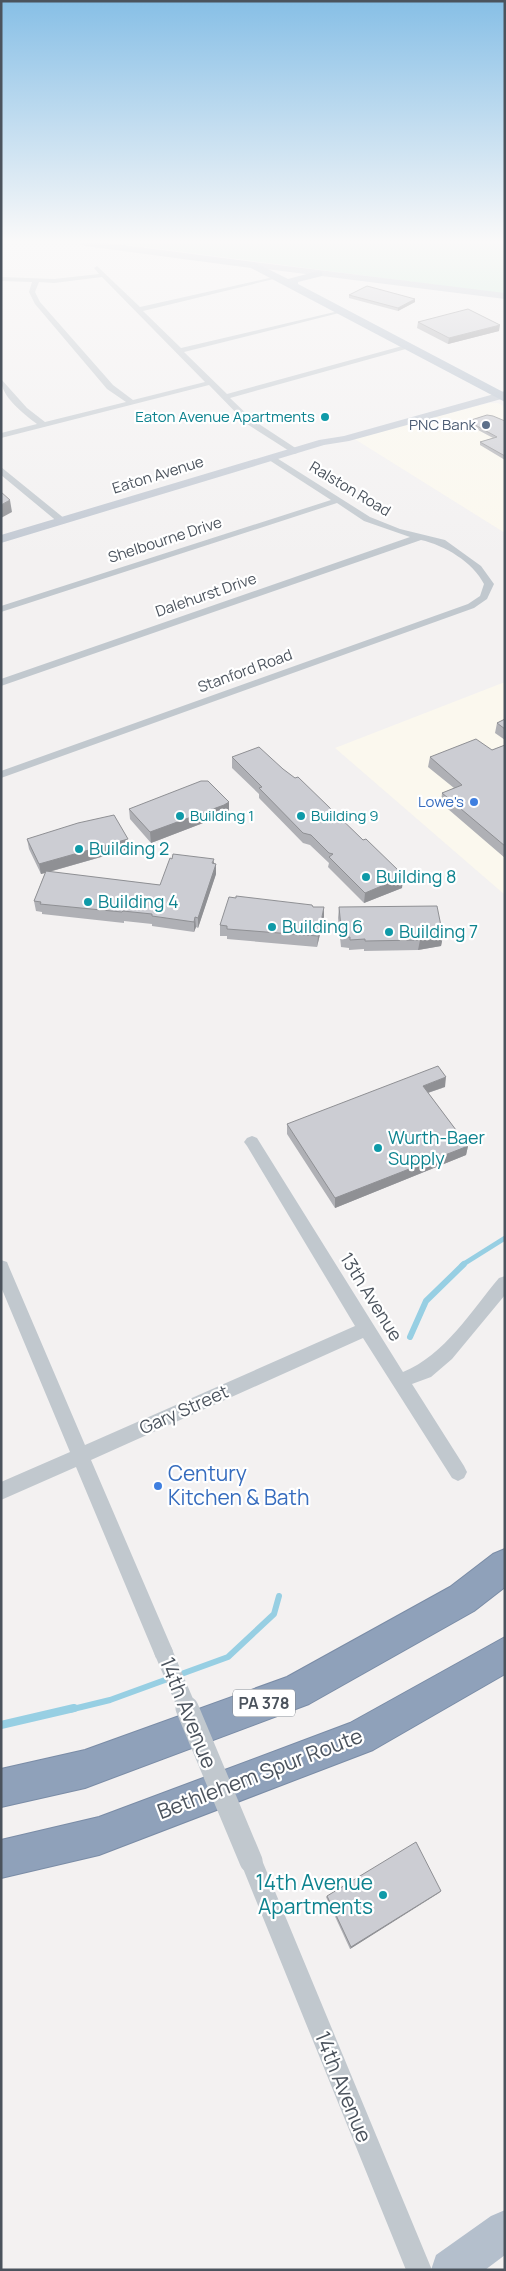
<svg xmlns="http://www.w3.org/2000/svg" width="506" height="2271" font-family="Manrope,sans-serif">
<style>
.commercial{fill:#fbf8ee}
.green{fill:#c5ebd6}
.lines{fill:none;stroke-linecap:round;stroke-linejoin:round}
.stream-far2{stroke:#97cfe3;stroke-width:5}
.stream-far1{stroke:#97cfe3;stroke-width:6}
.stream{stroke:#97cfe3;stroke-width:8}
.highway-casing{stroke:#7a8ca6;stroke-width:2}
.street{fill:#c1c8ce;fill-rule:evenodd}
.secondary{fill:#c1c8d2;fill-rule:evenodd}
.primary{fill:#b4bfcc;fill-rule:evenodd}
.highway{fill:#8fa1ba;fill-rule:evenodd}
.street-bridge-far1{stroke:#c1c8ce;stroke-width:18}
.street-bridge{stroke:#c1c8ce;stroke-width:23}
.wall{fill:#afb0b5}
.shaded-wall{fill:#8f9094}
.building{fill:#cccdd3;stroke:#8f9094}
.culture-dot{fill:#0f9aa8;stroke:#fff;stroke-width:2}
.service-dot{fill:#5c6f8a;stroke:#fff;stroke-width:2}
.shop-dot{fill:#3f7fe0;stroke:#fff;stroke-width:2}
.labels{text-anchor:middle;stroke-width:4.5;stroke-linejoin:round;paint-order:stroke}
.far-culture-label{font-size:15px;fill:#0d838f;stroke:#fff;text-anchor:start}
.far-service-label{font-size:15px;fill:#4e5e75;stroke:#fff;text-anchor:end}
.far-street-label{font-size:15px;fill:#4b535d;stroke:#fff}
.far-shop-label{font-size:15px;fill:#366cbe;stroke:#fff;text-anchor:end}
.shield{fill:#fff;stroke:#81878e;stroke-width:1}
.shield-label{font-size:16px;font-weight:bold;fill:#4b535d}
.culture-label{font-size:18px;fill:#0d838f;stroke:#fff;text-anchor:start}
.street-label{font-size:18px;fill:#4b535d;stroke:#fff}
.near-shop-label{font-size:21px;fill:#366cbe;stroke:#fff;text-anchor:start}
.near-street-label{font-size:21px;fill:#4b535d;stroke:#fff}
.near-culture-label{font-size:21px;fill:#0d838f;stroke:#fff;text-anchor:end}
</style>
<rect width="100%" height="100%" fill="#f3f1f1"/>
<!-- commercial -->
<path class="commercial" d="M 489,403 L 498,403 L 505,407 L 505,533 L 353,438 Z
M 505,682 L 505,895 L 335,748 Z"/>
<!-- green -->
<path class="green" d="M 114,243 L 505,243 L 505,294 Z"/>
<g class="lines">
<!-- stream-far2 -->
<path class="stream-far2" d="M 462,1265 L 505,1238"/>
<!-- stream-far1 -->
<path class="stream-far1" d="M 410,1337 L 426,1301 L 464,1264
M 69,1710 L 110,1700 L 228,1657 L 274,1614 L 279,1596"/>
<!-- stream -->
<path class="stream" d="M 1,1725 L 74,1708"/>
<defs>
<path id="highway" d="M 505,1549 L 505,1587 L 474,1611 L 309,1704 L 85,1788 L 1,1807 L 1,1769 L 85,1750 L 287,1677 L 450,1587 L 493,1554 Z
M 505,1637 L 505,1674 L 373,1750 L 360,1755 L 99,1855 L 1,1878 L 1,1840 L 99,1817 L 350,1723 Z"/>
</defs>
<!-- highway casing -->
<use href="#highway" class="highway-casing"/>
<!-- street -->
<path class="street" d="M 97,266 L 140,307 L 278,276 L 278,278 L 143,311 L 181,348 L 343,310 L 343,312 L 184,352 L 227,394 L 406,345 L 413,347 L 230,398 L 253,420 L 297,449 L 297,453 L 294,454 L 247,424 L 209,385 L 1,438 L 1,433 L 37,424 C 24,414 1,397 1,379 L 27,408 L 45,422 L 126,402 L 107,389 L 35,304 L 29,292 L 32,282 L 1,281 L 1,277 L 54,279 L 99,274 L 94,268 ZM 102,277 L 205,382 L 133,400 L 113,385 L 40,302 L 35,292 L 39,282 L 54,283 Z
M 272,455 L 370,517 L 400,529 L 445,540 L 481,566 L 494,584 L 487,599 L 474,608 L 1,778 L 1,771 L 468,604 L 480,596 L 484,584 C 473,562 444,545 421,540 L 1,686 L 1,679 L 410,537 L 364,521 L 337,503 L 1,612 L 1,606 L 331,500 L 269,460 L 269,456 Z
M 1,467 L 65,519 L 65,523 L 59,523 L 1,475 Z
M 252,1136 L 257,1138 L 403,1372 C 445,1355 471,1311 499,1278 L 505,1276 L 505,1295 L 452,1359 L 431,1377 L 412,1384 L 464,1466 L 467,1472 L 464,1478 L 458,1481 L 452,1478 L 363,1338 L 91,1460 L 173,1651 L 170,1658 L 163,1661 L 156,1658 L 76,1467 L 1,1500 L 1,1482 L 70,1452 L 1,1287 L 1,1260 L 7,1262 L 9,1267 L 85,1445 L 355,1326 L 247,1146 L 244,1142 L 247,1138 Z
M 251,1850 L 259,1853 L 432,2270 L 406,2270 L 240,1861 L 243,1853 Z"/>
<!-- secondary -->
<path class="secondary" d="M 254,262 L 505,293 L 505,299 L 251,267 L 251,263 Z
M 505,391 L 505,398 L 349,441 L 324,445 L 1,543 L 1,535 L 319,440 L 344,436 Z"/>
<!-- primary -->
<path class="primary" d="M 80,243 L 108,243 L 254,262 L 288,279 L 318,271 L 322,272 L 322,276 L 298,282 L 298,284 L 505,393 L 505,402 L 251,268 L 85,246 Z
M 505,2210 L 505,2255 L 485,2270 L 431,2270 L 436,2255 L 491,2216 Z"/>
<!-- highway -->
<use href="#highway" class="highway"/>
<!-- street-bridge-far1 -->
<path class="street-bridge-far1" d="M 163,1651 L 188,1710"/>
<!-- street-bridge -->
<path class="street-bridge" d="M 187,1708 L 251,1861"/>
</g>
<!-- wall -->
<path class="wall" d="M 349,295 L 415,302 L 398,311 L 349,298 Z
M 418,322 L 499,331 L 448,344 L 417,328 Z
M 468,421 L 505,421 L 505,460 L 480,445 L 480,442 L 493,438 L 467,424 Z
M 505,719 L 505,740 L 495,733 L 497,723 Z
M 505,745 L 505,858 L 441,803 L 442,793 L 454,788 L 428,767 L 430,757 L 492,750 Z
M 232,757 L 403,877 L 402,888 L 364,903 L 328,867 L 329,863 L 310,845 L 303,843 L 259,798 L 259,794 L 232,768 Z
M 229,802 L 229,812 L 224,815 L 151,843 L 130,819 L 129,809 Z
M 27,839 L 128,839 L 129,849 L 49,872 L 160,885 L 214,863 L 216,874 L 198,928 L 196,927 L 194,932 L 152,926 L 152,924 L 124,921 L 124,923 L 42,914 L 42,912 L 36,911 L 34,901 L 45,873 L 41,874 L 29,849 Z
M 313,907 L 324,917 L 317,947 L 227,939 L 227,936 L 220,936 L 220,925 Z
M 339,907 L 443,936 L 441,946 L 418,950 L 364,951 L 364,949 L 349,950 L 349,948 L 341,947 L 338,918 Z
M 445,1087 L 428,1093 L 468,1146 L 466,1155 L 335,1208 L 287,1134 L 287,1124 Z
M 441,1891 L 350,1949 L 326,1897 L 327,1896 Z"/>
<!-- shaded-wall -->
<path class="shaded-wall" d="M 415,299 L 415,302 L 398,311 L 398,308 Z
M 500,325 L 499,331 L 448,344 L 449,338 Z
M 10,500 L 12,512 L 1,518 L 1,505 Z
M 229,802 L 229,812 L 224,815 L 151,843 L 150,832 Z
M 128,839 L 129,849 L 41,874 L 39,864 Z
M 214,859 L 214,869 L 216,864 L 216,874 L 198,928 L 198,918 Z
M 403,877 L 402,888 L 364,903 L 365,893 Z
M 324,907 L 324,917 L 317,947 L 318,936 Z
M 195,917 L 196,927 L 194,932 L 194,922 Z
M 443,936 L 441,946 L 418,950 L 420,940 Z
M 446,1077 L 445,1087 L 421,1095 L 423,1086 Z
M 468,1146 L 466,1155 L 335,1208 L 335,1198 Z
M 441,1891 L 439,1893 L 350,1949 L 351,1947 Z"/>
<!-- building -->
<path class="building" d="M 367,286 L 415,299 L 398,308 L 349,295 Z
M 468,309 L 500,325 L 449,338 L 418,322 Z
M 487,415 L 493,416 L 505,421 L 505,456 L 480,442 L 497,437 L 468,421 Z
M 1,492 L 10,500 L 1,505 Z
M 505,719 L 505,729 L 497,723 Z
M 476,739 L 492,750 L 505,745 L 505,846 L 442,793 L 462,785 L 430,757 Z
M 259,747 L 283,769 L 295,778 L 298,777 L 363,840 L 366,839 L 399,871 L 403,877 L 365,893 L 329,857 L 333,854 L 329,853 L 311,835 L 303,833 L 259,788 L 262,787 L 232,757 Z
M 201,781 L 208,781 L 229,802 L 224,805 L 150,832 L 129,809 Z
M 114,815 L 128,839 L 39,864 L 27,839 L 78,823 Z
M 173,854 L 214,859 L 212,863 L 216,864 L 198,918 L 195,917 L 194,922 L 152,916 L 152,914 L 123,911 L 122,912 L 40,904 L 41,902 L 34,901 L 46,871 L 160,885 L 170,858 L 172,859 Z
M 236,896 L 312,905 L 313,907 L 324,907 L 318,936 L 227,929 L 227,926 L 220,925 L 229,897 L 236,898 Z
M 437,906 L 443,936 L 420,940 L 365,941 L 365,939 L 350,940 L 350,937 L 342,937 L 339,907 Z
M 438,1066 L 446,1077 L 423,1086 L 468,1146 L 335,1198 L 287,1124 Z
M 416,1842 L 441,1891 L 351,1947 L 327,1896 Z"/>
<!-- sky -->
<linearGradient id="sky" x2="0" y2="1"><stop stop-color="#87bfe6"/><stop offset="0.43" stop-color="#faf9f9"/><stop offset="1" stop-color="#faf9f9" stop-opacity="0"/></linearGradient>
<rect width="506" height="561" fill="url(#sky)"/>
<!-- markers -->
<g class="culture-dot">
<circle cx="325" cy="417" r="5"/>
<circle cx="180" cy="816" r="5"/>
<circle cx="301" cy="816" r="5"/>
<circle cx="79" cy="849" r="5"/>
<circle cx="366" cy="877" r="5"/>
<circle cx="88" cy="902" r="5"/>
<circle cx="272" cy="927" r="5"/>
<circle cx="389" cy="932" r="5"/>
<circle cx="378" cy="1148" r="5"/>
<circle cx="383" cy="1895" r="5"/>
</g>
<circle class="service-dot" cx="486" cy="425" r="5"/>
<g class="shop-dot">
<circle cx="474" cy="802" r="5"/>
<circle cx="158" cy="1486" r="5"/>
</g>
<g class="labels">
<!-- far-culture labels -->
<g class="far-culture-label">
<text x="315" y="422" text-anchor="end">Eaton Avenue Apartments</text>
<text x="190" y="821">Building 1</text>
<text x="311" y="821">Building 9</text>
</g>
<!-- far-service labels -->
<g class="far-service-label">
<text x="476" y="430">PNC Bank</text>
</g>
<!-- far-street labels -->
<g class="far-street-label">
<text transform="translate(158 475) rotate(-17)" y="5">Eaton Avenue</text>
<text transform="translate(350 489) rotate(31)" y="5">Ralston Road</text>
<text transform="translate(165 540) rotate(-18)" y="5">Shelbourne Drive</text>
<text transform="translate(206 595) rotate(-19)" y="5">Dalehurst Drive</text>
<text transform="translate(245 671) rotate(-20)" y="5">Stanford Road</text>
</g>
<!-- far-shop labels -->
<g class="far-shop-label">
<text x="464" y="807">Lowe's</text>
</g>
<!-- shield labels -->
<rect class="shield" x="233" y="1689.5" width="62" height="27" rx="4"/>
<g class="shield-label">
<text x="264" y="1709">PA 378</text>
</g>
<!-- culture labels -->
<g class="culture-label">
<text x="89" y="855">Building 2</text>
<text x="376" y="883">Building 8</text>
<text x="98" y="908">Building 4</text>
<text x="282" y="933">Building 6</text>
<text x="399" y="938">Building 7</text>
<text x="388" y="1144">Wurth-Baer<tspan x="388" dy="21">Supply</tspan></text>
</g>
<!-- street labels -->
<g class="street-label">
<text transform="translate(371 1297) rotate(58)" y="6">13th Avenue</text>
<text transform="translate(184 1410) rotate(-24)" y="6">Gary Street</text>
</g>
<!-- near-shop labels -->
<g class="near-shop-label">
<text x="168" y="1481">Century<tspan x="168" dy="24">Kitchen &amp; Bath</tspan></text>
</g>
<!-- near-street labels -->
<g class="near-street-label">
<text transform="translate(188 1713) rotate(68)" y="7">14th Avenue</text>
<text transform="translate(260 1774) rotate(-21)" y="7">Bethlehem Spur Route</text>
<text transform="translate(343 2087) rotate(68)" y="7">14th Avenue</text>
</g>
<!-- near-culture labels -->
<g class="near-culture-label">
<text x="373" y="1890">14th Avenue<tspan x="373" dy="24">Apartments</tspan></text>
</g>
</g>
<!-- border -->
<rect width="506" height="2271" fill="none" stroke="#4b535d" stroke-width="5"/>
</svg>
